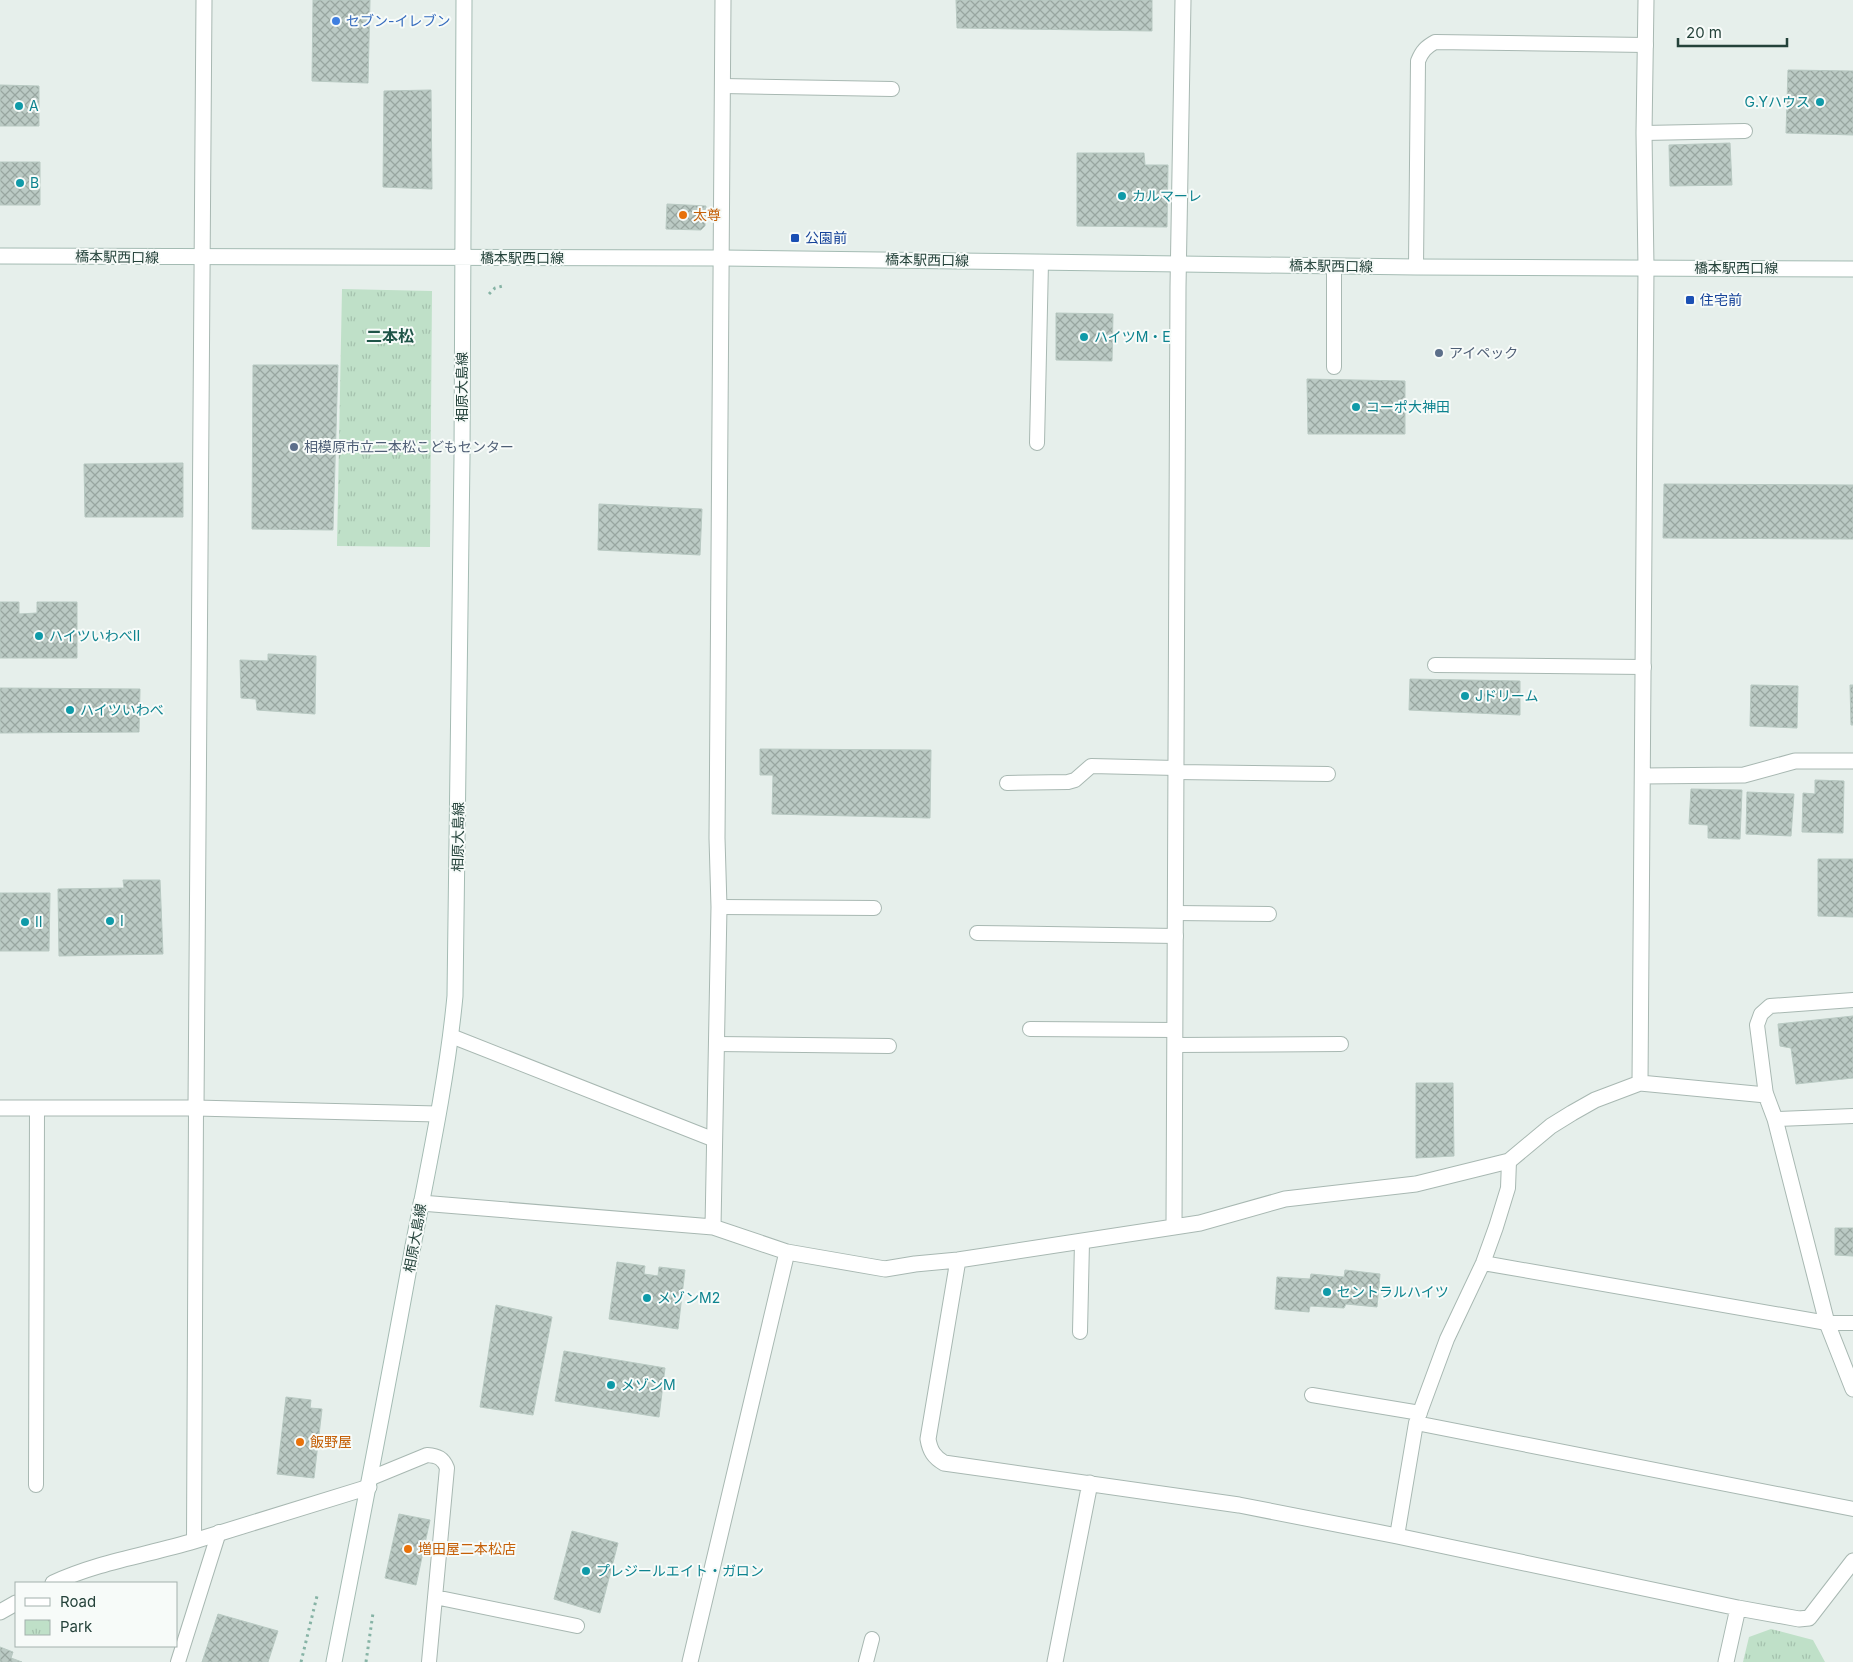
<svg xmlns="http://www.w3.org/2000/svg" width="1853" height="1662" font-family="Inter,'Noto Sans JP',sans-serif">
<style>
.park{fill:url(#park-tufts)}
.building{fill:url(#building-cross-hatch);stroke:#b8c9c2}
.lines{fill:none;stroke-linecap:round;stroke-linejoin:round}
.lane-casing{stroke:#a8b8b2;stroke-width:16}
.street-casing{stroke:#a8b8b2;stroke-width:17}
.secondary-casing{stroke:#a4bbb3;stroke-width:17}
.path{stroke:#86b3a5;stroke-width:3;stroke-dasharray:2.5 4;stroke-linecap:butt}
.lane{stroke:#fff;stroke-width:14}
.street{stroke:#fff;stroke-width:15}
.secondary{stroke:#fff;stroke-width:15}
.shop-dot{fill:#3f7fe0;stroke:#f7fbf9;stroke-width:2}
.culture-dot{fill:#0f9aa8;stroke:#f7fbf9;stroke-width:2}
.food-dot{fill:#e8710a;stroke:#f7fbf9;stroke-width:2}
.transit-dot{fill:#1a4fb4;stroke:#f7fbf9;stroke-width:2}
.service-dot{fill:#5c6f8a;stroke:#f7fbf9;stroke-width:2}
.labels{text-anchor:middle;stroke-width:4;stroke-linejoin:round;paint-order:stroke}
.shop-label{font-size:14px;fill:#366cbe;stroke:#f7fbf9;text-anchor:start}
.culture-label{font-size:14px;fill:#0d838f;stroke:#f7fbf9;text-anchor:start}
.food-label{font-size:14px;fill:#c56008;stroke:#f7fbf9;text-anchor:start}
.transit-label{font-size:14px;fill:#164399;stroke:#f7fbf9;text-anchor:start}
.street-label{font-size:14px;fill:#24423a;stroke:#f7fbf9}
.service-label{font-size:14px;fill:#4e5e75;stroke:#f7fbf9;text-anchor:start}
.quarter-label{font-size:16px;font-weight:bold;fill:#1f5548;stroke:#f7fbf9}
</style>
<defs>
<pattern id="park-tufts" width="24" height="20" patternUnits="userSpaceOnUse" patternTransform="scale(1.25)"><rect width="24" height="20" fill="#bfe0c8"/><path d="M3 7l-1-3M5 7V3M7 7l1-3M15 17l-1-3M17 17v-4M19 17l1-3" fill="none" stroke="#a4c1ad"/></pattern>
<pattern id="building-cross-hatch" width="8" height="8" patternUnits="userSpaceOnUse" patternTransform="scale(1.25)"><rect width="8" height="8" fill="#bbcac4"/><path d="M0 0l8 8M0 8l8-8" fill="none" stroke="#98a6a0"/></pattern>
</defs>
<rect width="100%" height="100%" fill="#e6efeb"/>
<!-- park -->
<path class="park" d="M 342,289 L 432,291 L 430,547 L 337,546 Z
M 1771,1629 L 1813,1640 L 1825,1662 L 1743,1662 L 1749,1637 Z"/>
<!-- building -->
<path class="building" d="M 313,0 L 370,0 L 368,83 L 312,81 Z
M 956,0 L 1152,0 L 1152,31 L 957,28 Z
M 1788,70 L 1853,71 L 1853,135 L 1786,133 Z
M 0,85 L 39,86 L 39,126 L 0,126 Z
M 431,90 L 432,189 L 383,187 L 384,91 Z
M 1730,143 L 1732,185 L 1670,186 L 1669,145 Z
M 1077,153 L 1144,153 L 1145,165 L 1168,165 L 1167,227 L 1077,226 Z
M 0,162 L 40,162 L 40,205 L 0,205 Z
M 667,204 L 706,206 L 705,226 L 701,230 L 666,229 Z
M 1056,313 L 1113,314 L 1112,361 L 1056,360 Z
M 253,365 L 338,365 L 333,530 L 252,529 Z
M 1307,379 L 1405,381 L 1405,434 L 1308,434 Z
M 183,463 L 183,517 L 85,517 L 84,464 Z
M 1664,484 L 1853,485 L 1853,539 L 1663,538 Z
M 599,504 L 702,509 L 700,555 L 598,550 Z
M 0,602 L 19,602 L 19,614 L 37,613 L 37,602 L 77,602 L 77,658 L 0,658 Z
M 268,654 L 316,656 L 315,714 L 257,710 L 256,699 L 241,698 L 240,660 L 268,661 Z
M 1410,679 L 1520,681 L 1520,715 L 1409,710 Z
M 1751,685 L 1798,686 L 1797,728 L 1750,726 Z
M 1850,685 L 1853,685 L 1853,725 L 1851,725 Z
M 0,688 L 140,689 L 139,732 L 0,733 Z
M 760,749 L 931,750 L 930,818 L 772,814 L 773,775 L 760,775 Z
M 1815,780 L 1844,781 L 1843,833 L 1802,832 L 1803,793 L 1815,794 Z
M 1691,789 L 1742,790 L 1740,839 L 1708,838 L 1708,825 L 1689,824 Z
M 1747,792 L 1794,794 L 1791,836 L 1746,834 Z
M 1818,859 L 1853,859 L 1853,917 L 1818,916 Z
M 123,880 L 160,880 L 163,954 L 59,956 L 58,889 L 124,888 Z
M 0,893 L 50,893 L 49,951 L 0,951 Z
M 1853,1016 L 1853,1078 L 1796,1084 L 1791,1048 L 1780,1046 L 1778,1024 Z
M 1416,1083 L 1453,1083 L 1454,1156 L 1416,1158 Z
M 1835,1228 L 1853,1228 L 1853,1256 L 1835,1255 Z
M 617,1262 L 645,1266 L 644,1274 L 658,1276 L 659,1267 L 685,1270 L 678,1329 L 609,1319 Z
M 1345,1270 L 1380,1274 L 1377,1307 L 1346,1304 L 1344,1308 L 1310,1306 L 1309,1312 L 1275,1309 L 1277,1277 L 1310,1279 L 1311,1274 L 1344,1277 Z
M 496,1305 L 552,1317 L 533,1415 L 480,1407 Z
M 564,1351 L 665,1368 L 659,1417 L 555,1401 Z
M 286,1397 L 311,1400 L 310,1408 L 322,1409 L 314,1478 L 277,1474 Z
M 399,1514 L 430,1520 L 416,1585 L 385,1578 Z
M 572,1531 L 618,1543 L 600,1613 L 554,1599 Z
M 218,1614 L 278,1631 L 268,1662 L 202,1662 Z
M 0,1647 L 13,1652 L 11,1658 L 22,1662 L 0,1662 Z"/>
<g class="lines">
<defs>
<path id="lane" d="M 723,86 L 892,89
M 1644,133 L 1745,131
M 1416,267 L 1418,61 C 1422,51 1426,47 1435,42 L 1646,45
M 1334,367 L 1334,266
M 1037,443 L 1041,262
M 1435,665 L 1644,667
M 1177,772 L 1328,774
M 1007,783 L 1068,782 L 1075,780 L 1091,766 L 1176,768
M 719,907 L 874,908
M 1176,913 L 1269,914
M 977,933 L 1176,936
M 1030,1029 L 1175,1030
M 451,1036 L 715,1140
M 716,1044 L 889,1046
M 1176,1045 L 1341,1044
M 1766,1095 L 1757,1025 L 1761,1014 L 1770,1006 L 1853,1000
M 1775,1119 L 1853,1116
M 1483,1263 L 1827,1323 L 1853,1323
M 1080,1332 L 1082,1242
M 1312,1395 L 1420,1413
M 1416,1423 L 1853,1509
M 371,1478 L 427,1455 C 438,1456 443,1458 447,1468 L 429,1662
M 36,1485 L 37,1108
M 1397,1536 L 1416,1423 L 1447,1339 L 1483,1263 L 1496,1227 L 1508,1188 L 1509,1161
M 194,1541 L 196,1108
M 435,1597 L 577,1626
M 178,1662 L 219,1532
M 866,1662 L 872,1639"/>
<path id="street" d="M 1643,776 L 1744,775 L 1795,761 L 1853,761
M 1640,1083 L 1646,267 L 1644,133 L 1646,0
M 0,1108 L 196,1108 L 437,1114
M 196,1108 L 204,0
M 421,1203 L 713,1227 L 787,1252 L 885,1269 L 915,1264 L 958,1260 L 1174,1227 L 1200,1223 L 1285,1199 L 1416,1184 L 1509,1161 L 1551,1126 L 1572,1113 L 1595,1100 L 1640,1083 L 1766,1095 L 1775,1119 L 1827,1323 L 1853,1389
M 713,1227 L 719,907 L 717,838 L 723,0
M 1174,1227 L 1178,287 L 1183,0
M 958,1260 L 928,1439 C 930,1451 934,1457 944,1463 L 1239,1505 L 1397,1536 L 1738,1608 L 1726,1662
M 53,1583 C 98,1562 147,1555 194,1541 C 253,1523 311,1505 369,1487
M 1738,1608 L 1799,1619 L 1809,1618 L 1853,1561
M 0,1612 L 16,1603
M 690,1662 L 787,1252
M 1055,1662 L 1090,1483"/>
<path id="secondary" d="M 0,256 L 722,258 L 1416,267 L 1853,269
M 334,1662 C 361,1524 388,1385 413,1246 C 429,1163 447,1080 455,996 L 462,457 L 464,0"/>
</defs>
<!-- lane casing -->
<use href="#lane" class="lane-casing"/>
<!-- street casing -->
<use href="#street" class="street-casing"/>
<!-- secondary casing -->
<use href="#secondary" class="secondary-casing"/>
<!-- path -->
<path class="path" d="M 489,294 L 495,288 L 503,286
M 301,1662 L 317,1596
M 366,1662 L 373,1613"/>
<!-- lane -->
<use href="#lane" class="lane"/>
<!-- street -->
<use href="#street" class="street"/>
<!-- secondary -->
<use href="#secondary" class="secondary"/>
</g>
<!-- markers -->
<circle class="shop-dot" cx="336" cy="21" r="5"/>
<g class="culture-dot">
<circle cx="1820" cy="102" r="5"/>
<circle cx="19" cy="106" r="5"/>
<circle cx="20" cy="183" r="5"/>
<circle cx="1122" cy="196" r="5"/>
<circle cx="1084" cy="337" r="5"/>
<circle cx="1356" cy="407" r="5"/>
<circle cx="39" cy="636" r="5"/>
<circle cx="1465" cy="696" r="5"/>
<circle cx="70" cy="710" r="5"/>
<circle cx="110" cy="921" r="5"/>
<circle cx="25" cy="922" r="5"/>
<circle cx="1327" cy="1292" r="5"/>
<circle cx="647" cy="1298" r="5"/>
<circle cx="611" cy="1385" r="5"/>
<circle cx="586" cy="1571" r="5"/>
</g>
<g class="food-dot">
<circle cx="683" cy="215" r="5"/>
<circle cx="300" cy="1442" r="5"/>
<circle cx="408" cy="1549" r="5"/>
</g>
<g class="transit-dot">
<rect x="790" y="233" width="10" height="10" rx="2.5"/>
<rect x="1685" y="295" width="10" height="10" rx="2.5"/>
</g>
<g class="service-dot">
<circle cx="1439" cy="353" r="5"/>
<circle cx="294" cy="447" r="5"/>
</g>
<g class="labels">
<!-- shop labels -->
<g class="shop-label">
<text x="346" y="26">セブン-イレブン</text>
</g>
<!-- culture labels -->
<g class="culture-label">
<text x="1810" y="107" text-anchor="end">G.Yハウス</text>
<text x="29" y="111">A</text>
<text x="30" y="188">B</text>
<text x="1132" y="201">カルマーレ</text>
<text x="1094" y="342">ハイツM・E</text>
<text x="1366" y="412">コーポ大神田</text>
<text x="49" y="641">ハイツいわべⅡ</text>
<text x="1475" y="701">Jドリーム</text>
<text x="80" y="715">ハイツいわべ</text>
<text x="120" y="926">Ⅰ</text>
<text x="35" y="927">Ⅱ</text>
<text x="1337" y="1297">セントラルハイツ</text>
<text x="657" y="1303">メゾンM2</text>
<text x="621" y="1390">メゾンM</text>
<text x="596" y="1576">プレジールエイト・ガロン</text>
</g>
<!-- food labels -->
<g class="food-label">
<text x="693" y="220">太尊</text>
<text x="310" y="1447">飯野屋</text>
<text x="418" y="1554">増田屋二本松店</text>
</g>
<!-- transit labels -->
<g class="transit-label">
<text x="805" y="243">公園前</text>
<text x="1700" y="305">住宅前</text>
</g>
<!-- street labels -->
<g class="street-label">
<text transform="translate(117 257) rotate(1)" y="5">橋本駅西口線</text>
<text x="522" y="263">橋本駅西口線</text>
<text transform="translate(927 260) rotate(1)" y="5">橋本駅西口線</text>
<text transform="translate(1331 266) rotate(1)" y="5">橋本駅西口線</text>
<text x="1736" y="273">橋本駅西口線</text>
<text transform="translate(462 387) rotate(-90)" y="5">相原大島線</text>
<text transform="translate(458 837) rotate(-89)" y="5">相原大島線</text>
<text transform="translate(415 1238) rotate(-80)" y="5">相原大島線</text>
</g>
<!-- service labels -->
<g class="service-label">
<text x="1449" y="358">アイペック</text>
<text x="304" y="452">相模原市立二本松こどもセンター</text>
</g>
<!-- quarter labels -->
<g class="quarter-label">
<text x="390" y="342">二本松</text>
</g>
</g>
<!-- legend -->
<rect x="15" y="1582" width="162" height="65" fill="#f7fbf9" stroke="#a3b1ad"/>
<rect x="25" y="1598" width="25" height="8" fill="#ffffff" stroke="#a3b1ad"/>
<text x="60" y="1607" font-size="15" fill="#24423a">Road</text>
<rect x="25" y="1620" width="25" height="15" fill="url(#park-tufts)" stroke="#a3b1ad"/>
<text x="60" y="1632" font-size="15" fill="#24423a">Park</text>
<!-- scale -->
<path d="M1678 38v8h109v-8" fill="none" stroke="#24423a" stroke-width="2.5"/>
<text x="1686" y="38" font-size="15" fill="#24423a" stroke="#f7fbf9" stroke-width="4" paint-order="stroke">20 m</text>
</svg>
